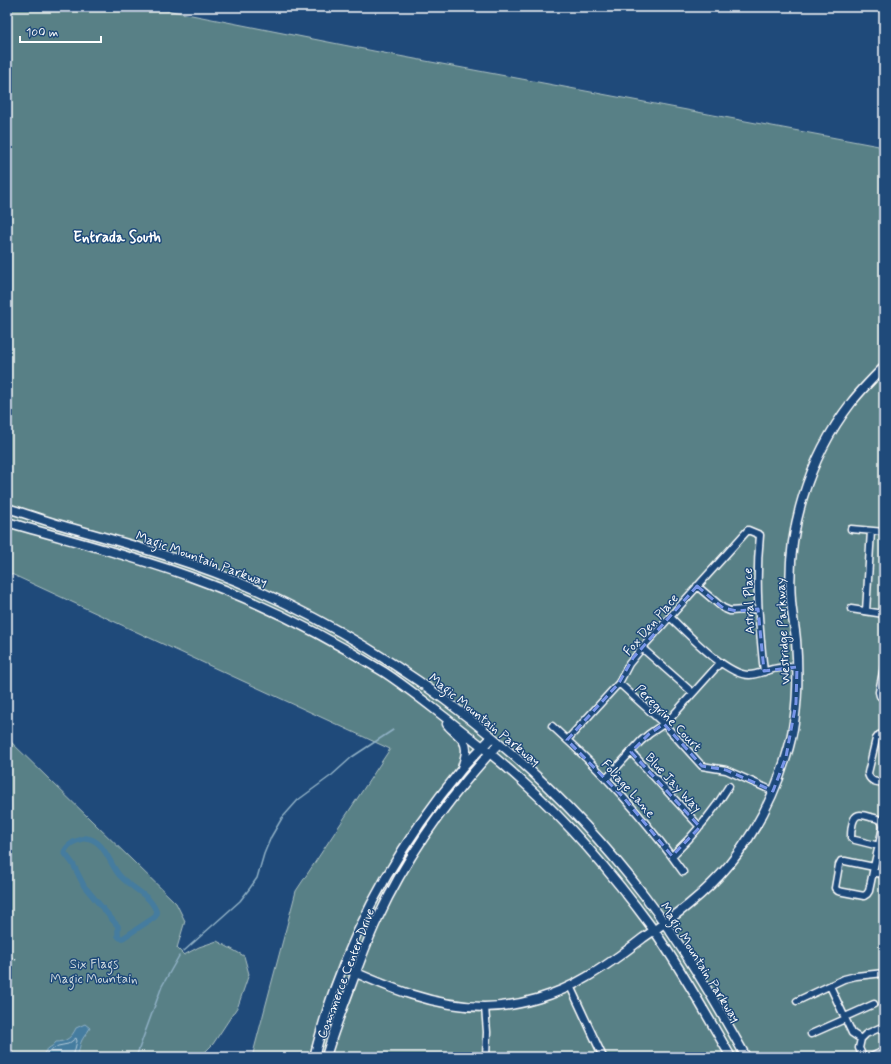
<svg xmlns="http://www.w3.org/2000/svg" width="891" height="1064" font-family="Mynerve,sans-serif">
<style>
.green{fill:#598086;stroke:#acc0c2}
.water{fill:#447c9f;stroke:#8fb0c5}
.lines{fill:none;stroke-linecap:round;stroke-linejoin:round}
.shore{stroke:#b4cbd9;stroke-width:1}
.stream{stroke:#8fb0c5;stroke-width:1.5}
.canal{stroke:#447c9f;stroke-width:5.5}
.street-casing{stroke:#fff;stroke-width:9}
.secondary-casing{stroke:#fff;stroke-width:11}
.street{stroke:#1f4a7a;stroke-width:6}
.secondary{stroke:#1f4a7a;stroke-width:8}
.rail{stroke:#fff;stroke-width:1.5;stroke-dasharray:6 3;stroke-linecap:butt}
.marked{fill:none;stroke:#7795e8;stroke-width:3;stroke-dasharray:8 5;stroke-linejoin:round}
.labels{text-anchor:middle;stroke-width:3;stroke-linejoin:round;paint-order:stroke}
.street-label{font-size:13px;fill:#fff;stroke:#1f4a7a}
.park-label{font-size:13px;fill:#d6dfe1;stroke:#1f4a7a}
.quarter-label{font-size:15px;font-weight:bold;fill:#fff;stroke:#1f4a7a}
</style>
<rect width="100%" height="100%" fill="#1f4a7a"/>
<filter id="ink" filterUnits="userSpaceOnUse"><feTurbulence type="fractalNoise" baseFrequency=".025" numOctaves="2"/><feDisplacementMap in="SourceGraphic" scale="8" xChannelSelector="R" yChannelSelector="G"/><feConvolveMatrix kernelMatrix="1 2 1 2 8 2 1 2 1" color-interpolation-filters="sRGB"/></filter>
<g filter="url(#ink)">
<!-- green -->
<path class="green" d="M 7,7 L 151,7 L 399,56 L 884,147 L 884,1057 L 252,1057 L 296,891 L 390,749 L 7,572 Z
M 7,738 L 176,903 L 185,921 L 177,948 L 184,955 L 199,947 L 217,941 L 244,956 L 249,974 L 238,1006 L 213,1044 L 200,1057 L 7,1057 Z"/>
<!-- water -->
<path class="water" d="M 85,1024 L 90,1028 C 88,1032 84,1036 82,1040 C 79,1046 80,1051 76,1057 L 42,1057 C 47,1046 51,1049 56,1042 C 66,1042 72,1037 76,1028 Z"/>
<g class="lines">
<!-- shore -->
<path class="shore" d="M 46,1057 L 48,1052 L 58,1046 L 68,1044 L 76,1038 L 77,1041 L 73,1057"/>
<!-- stream -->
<path class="stream" d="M 184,951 L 240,901 L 250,888 L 257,878 L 264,854 L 271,837 L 282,818 L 298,800 L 332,775 L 352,757 L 393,730
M 136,1057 L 162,986 L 179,956"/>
<!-- canal -->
<path class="canal" d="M 86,838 C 105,840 109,864 120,876 C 132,889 152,895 157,914 L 155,917 L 123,938 L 120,938 L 118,936 L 118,926 L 116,924 L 84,886 L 73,864 L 64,852 C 69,842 76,841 86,838 Z"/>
<defs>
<path id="street" d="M 851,529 L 884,532
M 697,586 L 723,608 L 730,611 L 758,609
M 851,609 L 884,614
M 866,611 L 871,531
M 670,617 C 687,633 726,675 749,675 C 757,675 764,671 773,669 C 781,667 789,667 797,667
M 642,648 L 693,693
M 884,667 L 879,692 L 880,696 L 884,699
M 619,683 L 664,724 L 702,766 L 726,770 L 773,791
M 552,726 C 601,770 645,818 683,872
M 884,734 L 879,735 L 876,739 L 868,773 C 869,782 877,782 884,783
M 567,740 L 619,683 L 629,664 L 642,648 L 748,530 L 760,535 C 755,582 759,625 764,672
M 631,752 L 700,827
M 606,779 L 641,741 L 649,734 L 668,721 L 720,663
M 672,856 C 694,835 713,813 729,786
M 841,861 L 845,861 L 874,867 L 869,891 L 867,894 L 864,896 L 838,891 L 835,888 L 839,865 Z
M 874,867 L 883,827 L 882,822 C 879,818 875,818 870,817 C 867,816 863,815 860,815 C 852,815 851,831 851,838 L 855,840 L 879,846
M 873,872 L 884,875
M 570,986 L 603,1057
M 830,986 L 852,1033 L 861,1039
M 797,1001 L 844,979 L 856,976 L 884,973
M 485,1007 L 487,1032 L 486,1057
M 845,1017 L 874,1004
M 811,1034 L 845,1019
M 863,1057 L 859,1048 L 861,1039 L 866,1034 L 884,1026
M 871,1057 L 884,1051"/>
<path id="secondary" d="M 7,508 C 24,513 40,519 57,524 C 125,543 193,561 257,590 C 408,658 543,763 644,895 C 683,946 715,1001 746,1057
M 7,522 C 68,540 131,555 191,577 C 258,601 323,634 384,672 C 407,687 429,705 451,722 C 476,741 500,761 523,782 C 572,826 614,876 653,929 C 682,970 706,1014 731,1057
M 447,724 C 450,728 454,731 458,735 C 470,745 466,755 462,768
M 343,967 C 387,987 434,1007 484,1007 C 519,1007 557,995 587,977 C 606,966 625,952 643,938 C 674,917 705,894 729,865 C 755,833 774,797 786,757 C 798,720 799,679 796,640 C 795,627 792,615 791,601 C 786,531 808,459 851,403 C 861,390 872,379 884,367
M 314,1057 C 320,1035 326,1012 334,990 C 362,911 407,835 461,770 C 470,759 482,748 492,737
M 326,1057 C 332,1035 341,1013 349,991 C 358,966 367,941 378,918 C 408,853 451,795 499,743"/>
</defs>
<!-- street casing -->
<use href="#street" class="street-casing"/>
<!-- secondary casing -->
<use href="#secondary" class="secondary-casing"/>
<!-- street -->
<use href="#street" class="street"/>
<!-- secondary -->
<use href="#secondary" class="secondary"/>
<!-- rail -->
<path class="rail" d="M 7,955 L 16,960"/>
</g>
</g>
<!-- marked area -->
<path class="marked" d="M 697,586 L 723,608 L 737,611 L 758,609 L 764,671 L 797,667 L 796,703 L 786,757 L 773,791 L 726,770 L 702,766 L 664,724 L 649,734 L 631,752 L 700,827 L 672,856 L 624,798 L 567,740 L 619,683 L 633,658 Z"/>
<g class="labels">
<!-- street labels -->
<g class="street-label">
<text transform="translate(202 558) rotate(20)" y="5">Magic Mountain Parkway</text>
<text transform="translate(748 601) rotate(-92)" y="5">Astral Place</text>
<text transform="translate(650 624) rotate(-49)" y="5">Fox Den Place</text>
<text transform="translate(782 631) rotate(-93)" y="5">Westridge Parkway</text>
<text transform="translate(669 717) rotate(45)" y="5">Peregrine Court</text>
<text transform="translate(485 719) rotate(39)" y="5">Magic Mountain Parkway</text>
<text transform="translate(674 782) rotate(47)" y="5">Blue Jay Way</text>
<text transform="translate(629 788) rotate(48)" y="5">Foliage Lane</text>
<text transform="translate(701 962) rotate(58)" y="5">Magic Mountain Parkway</text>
<text transform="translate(345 973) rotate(-69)" y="5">Commerce Center Drive</text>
</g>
<!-- park labels -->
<g class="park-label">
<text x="94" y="968">Six Flags<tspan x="94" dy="15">Magic Mountain</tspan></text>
</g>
<!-- quarter labels -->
<g class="quarter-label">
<text x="117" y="242">Entrada South</text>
</g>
</g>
<!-- margin -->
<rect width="891" height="1064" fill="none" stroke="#1f4a7a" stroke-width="24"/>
<rect x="12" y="12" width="867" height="1040" fill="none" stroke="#fff" stroke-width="1.5" filter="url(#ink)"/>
<!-- scale -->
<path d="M20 36v6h81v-6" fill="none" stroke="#ffffff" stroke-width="2"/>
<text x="26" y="36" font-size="12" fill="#ffffff" stroke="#1f4a7a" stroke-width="3" paint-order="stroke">100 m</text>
</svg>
